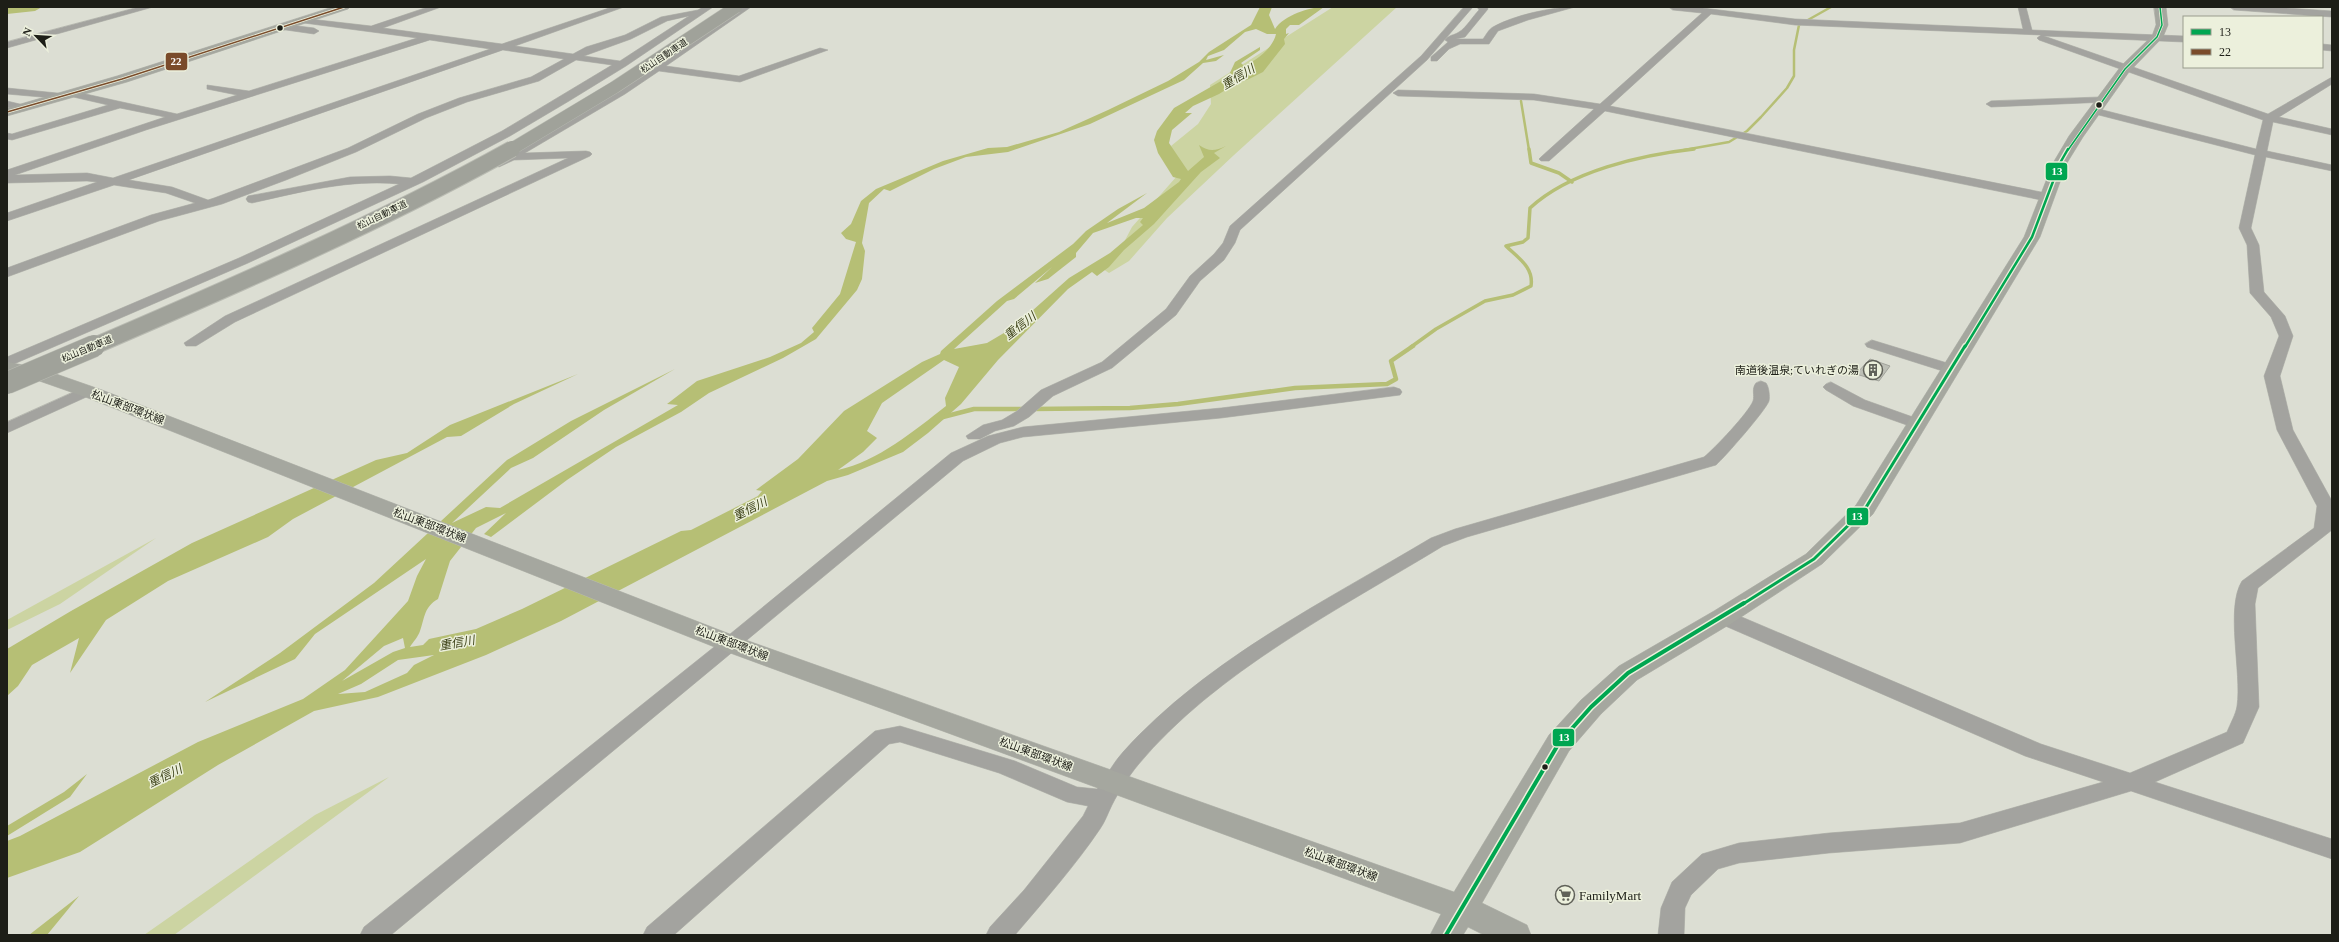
<svg xmlns="http://www.w3.org/2000/svg" width="2339" height="942" font-family="'Times New Roman','Noto Sans JP',serif">
<style>
.green{fill:#ccd4a2}
.water{fill:#b6bf75;fill-rule:evenodd}
.lines{fill:none;stroke-linecap:round;stroke-linejoin:round}
.stream-far2{stroke:#b6bf75;stroke-width:2.5}
.stream-far1{stroke:#b6bf75;stroke-width:3.5}
.stream{stroke:#b6bf75;stroke-width:4.5}
.river{fill:#b6bf75;fill-rule:evenodd}
.building{fill:#bdbfb6;stroke:#a3a49c}
.minor-casing{stroke:#b9bbb2;stroke-width:1}
.major-casing{stroke:#b9bbb2;stroke-width:1}
.minor{fill:#a3a39f;fill-rule:evenodd}
.major{fill:#a5a79f;fill-rule:evenodd}
.highway-bridge-far2-casing{stroke:#b9bbb2;stroke-width:13;stroke-linecap:butt}
.highway-bridge-far1-casing{stroke:#b9bbb2;stroke-width:18;stroke-linecap:butt}
.highway-bridge-casing{stroke:#b9bbb2;stroke-width:23;stroke-linecap:butt}
.highway-bridge-far2{stroke:#a0a29a;stroke-width:12}
.highway-bridge-far1{stroke:#a0a29a;stroke-width:16}
.highway-bridge{stroke:#a0a29a;stroke-width:22}
.bus-1-far3-casing{stroke:#ecf0dc;stroke-width:3}
.bus-1-far2-casing{stroke:#ecf0dc;stroke-width:5}
.bus-1-far1-casing{stroke:#ecf0dc;stroke-width:6}
.bus-1-casing{stroke:#ecf0dc;stroke-width:7}
.bus-2-casing{stroke:#ecf0dc;stroke-width:3}
.bus-1-far3{stroke:#00a651;stroke-width:1.5}
.bus-1-far2{stroke:#00a651;stroke-width:2.5}
.bus-1-far1{stroke:#00a651;stroke-width:3}
.bus-1{stroke:#00a651;stroke-width:4}
.bus-2{stroke:#7a4b2a;stroke-width:1.5}
.bus-dot{fill:#1d1e17;stroke:#ecf0dc;stroke-width:1.5}
.labels{text-anchor:middle;stroke-width:3;stroke-linejoin:round;paint-order:stroke}
.far-street-label{font-size:9px;fill:#1d1e17;stroke:#ecf0dc}
.poi-label{font-size:11px;fill:#1d1e17;stroke:#ecf0dc;text-anchor:end}
.street-label{font-size:11px;fill:#1d1e17;stroke:#ecf0dc}
.water-label{font-size:12px;font-style:italic;fill:#3d4218;stroke:#ecf0dc}
.near-poi-label{font-size:13px;fill:#1d1e17;stroke:#ecf0dc;text-anchor:start}
.line-badge{stroke:#ecf0dc;stroke-width:1.5}
.badge-label{font-size:11px;text-anchor:middle;font-weight:bold;fill:#fff}
</style>
<rect width="100%" height="100%" fill="#dcded3"/>
<!-- green -->
<path class="green" d="M 1333,7 L 1397,7 L 1234,155 L 1167,218 L 1129,261 L 1109,273 L 1103,269 L 1114,261 L 1132,227 L 1177,176 L 1176,159 L 1171,146 L 1198,124 L 1211,104 L 1210,85 Z
M 156,538 L 60,604 L 7,630 L 7,620 Z
M 389,777 L 174,935 L 144,935 L 315,815 Z"/>
<!-- water -->
<path class="water" d="M 1260,7 L 1272,7 L 1269,15 L 1275,29 C 1284,15 1310,7 1324,7 L 1299,25 L 1290,25 L 1286,29 L 1286,34 L 1289,33 L 1284,39 L 1285,44 L 1263,72 L 1247,80 L 1238,82 L 1219,94 L 1193,106 L 1185,113 L 1192,113 L 1172,130 L 1169,143 L 1188,171 L 1204,157 L 1199,145 C 1209,152 1215,151 1226,146 L 1214,153 L 1220,158 L 1201,172 L 1154,224 L 1124,250 L 1109,267 L 1097,276 L 1092,272 L 1068,289 L 998,360 L 961,404 L 928,433 L 903,452 L 848,475 L 827,481 L 561,621 L 486,655 L 378,697 L 314,711 L 218,765 L 80,852 L 7,878 L 7,841 L 20,836 L 198,742 L 303,699 L 345,670 L 408,601 L 417,576 L 426,559 L 315,634 L 295,659 L 205,702 L 280,653 L 374,583 L 507,460 L 571,421 L 675,369 L 604,410 L 533,458 L 511,468 L 452,523 L 486,507 L 500,508 L 678,405 L 667,404 L 697,381 L 770,357 L 801,343 L 814,332 L 812,328 L 840,294 L 856,242 L 846,239 L 841,233 L 851,224 L 861,201 L 876,189 L 943,161 L 988,148 L 1007,147 L 1059,132 L 1108,110 L 1168,81 L 1199,62 L 1209,52 L 1251,25 ZM 1256,29 L 1267,34 L 1276,34 C 1273,48 1257,60 1244,66 L 1241,63 L 1260,50 L 1260,47 L 1235,62 L 1228,77 L 1174,108 L 1157,131 L 1154,140 L 1158,153 L 1173,177 L 1181,179 L 1179,182 L 1144,208 L 1107,223 L 1147,193 L 1118,209 L 1086,231 L 1073,244 L 997,301 L 941,351 L 940,354 L 922,362 L 844,411 L 798,459 L 756,490 L 762,491 L 758,496 L 691,530 L 681,531 L 522,609 L 476,629 L 429,639 L 423,645 L 410,647 C 413,642 418,637 420,631 C 425,617 424,607 438,599 L 450,561 L 476,528 L 506,513 L 484,534 L 491,537 L 567,480 L 616,447 L 681,412 L 709,393 L 783,358 L 816,339 L 857,290 L 862,279 L 865,251 L 862,243 L 869,203 L 884,189 L 890,191 L 934,169 L 966,157 L 1008,152 L 1090,124 L 1184,80 L 1203,63 L 1216,61 L 1224,55 L 1206,60 L 1208,56 L 1224,50 L 1245,32 ZM 1136,218 L 1143,218 L 1140,222 L 1143,225 L 1110,253 L 1069,278 L 1014,327 L 987,343 L 954,349 L 1007,301 L 1014,299 L 1052,267 L 1035,283 L 1048,279 L 1076,257 L 1076,253 L 1093,233 ZM 944,360 L 959,367 L 945,398 L 946,406 C 914,431 878,461 838,470 L 863,452 L 877,438 L 867,431 L 882,403 ZM 403,638 L 405,648 L 393,652 L 342,681 L 384,646 ZM 434,655 L 414,665 L 407,673 L 365,692 L 338,694 L 361,684 L 398,660 Z
M 578,374 L 514,404 L 461,436 L 447,437 L 293,519 L 268,537 L 168,581 L 106,620 L 70,673 L 79,638 L 32,665 L 18,686 L 7,696 L 7,649 L 71,611 L 192,543 L 376,460 L 407,453 L 450,425 Z
M 87,774 L 70,797 L 7,836 L 7,826 L 64,792 Z
M 79,896 L 47,935 L 29,935 Z"/>
<g class="lines">
<!-- stream-far2 -->
<path class="stream-far2" d="M 1521,101 L 1529,150
M 1684,150 L 1729,142 L 1747,131 L 1761,117 L 1787,88 L 1794,76 L 1794,50 L 1799,25 L 1831,7"/>
<!-- stream-far1 -->
<path class="stream-far1" d="M 1529,149 L 1531,163 L 1559,173 L 1572,182
M 1411,347 L 1436,329 L 1485,301 L 1513,295 L 1531,286 C 1534,267 1518,258 1506,246 L 1523,242 L 1528,238 L 1530,208 C 1570,171 1641,155 1694,149"/>
<!-- stream -->
<path class="stream" d="M 1032,409 L 1130,408 L 1178,404 L 1295,388 L 1387,384 L 1396,379 L 1391,361 L 1413,346
M 943,417 L 974,409 L 1025,409"/>
<!-- river -->
<path class="river" d="M 7,7 L 42,7 L 35,11 L 7,14 Z"/>
</g>
<!-- building -->
<path class="building" d="M 1870,359 L 1890,366 L 1879,381 L 1856,374 Z"/>
<g class="lines">
<defs>
<path id="minor" d="M 139,7 L 153,7 L 7,48 L 7,42 Z
M 428,7 L 441,7 L 383,28 L 502,44 L 612,7 L 624,7 L 515,46 L 573,54 L 586,47 L 625,35 L 661,17 L 698,10 L 703,7 L 713,7 L 626,66 L 569,101 L 510,136 L 423,182 L 248,263 L 7,367 L 7,357 L 239,258 L 399,184 C 349,179 301,192 252,203 L 248,202 L 246,199 L 248,196 L 350,177 L 390,176 L 411,178 L 502,131 L 612,65 L 576,60 L 539,81 L 467,102 L 426,118 L 356,152 L 286,180 L 222,204 L 159,221 L 7,277 L 7,268 L 151,215 L 195,203 L 166,193 L 114,185 L 7,221 L 7,213 L 97,182 L 87,181 L 7,183 L 7,170 L 165,117 L 120,108 L 12,140 L 7,139 L 7,133 L 12,134 L 108,105 L 69,96 L 64,99 L 7,94 L 7,88 L 67,94 L 72,91 L 177,114 L 237,95 L 207,89 L 207,85 L 249,91 L 417,38 L 304,23 L 301,22 L 301,18 L 371,26 ZM 689,16 L 620,61 L 584,56 L 631,39 L 667,21 ZM 430,40 L 490,49 L 113,178 L 87,173 L 15,175 L 146,130 ZM 503,50 L 564,59 L 531,77 L 459,98 L 418,114 L 348,148 L 214,198 L 208,200 L 172,187 L 129,180 Z
M 741,7 L 751,7 L 666,66 L 739,76 L 820,48 L 828,50 L 740,82 L 659,71 L 625,94 L 525,153 L 586,151 L 590,152 L 592,154 L 590,156 L 235,322 L 196,346 L 186,346 L 184,343 L 225,316 L 568,158 L 514,160 L 499,167 L 493,164 L 617,90 Z
M 1464,7 L 1473,7 L 1427,60 L 1240,230 L 1235,243 L 1224,260 L 1200,281 L 1176,315 L 1112,368 L 1053,396 L 1029,417 L 1014,426 L 995,431 L 980,439 L 968,439 L 966,436 L 983,425 L 1002,420 L 1017,411 L 1041,390 L 1102,362 L 1166,309 L 1190,276 L 1214,254 L 1223,243 L 1230,226 L 1421,56 Z
M 1477,7 L 1487,7 L 1488,9 L 1465,37 L 1456,39 L 1483,39 C 1486,35 1489,29 1493,27 C 1514,15 1552,7 1575,7 L 1528,20 L 1498,31 L 1489,44 L 1460,44 L 1449,49 L 1437,61 L 1431,61 L 1431,57 L 1448,42 L 1445,40 C 1450,34 1453,36 1459,32 C 1466,28 1473,16 1479,10 Z
M 1669,7 L 1694,7 L 1795,19 L 2023,29 L 2018,7 L 2026,7 L 2032,30 L 2184,36 L 2184,42 L 2044,36 L 2268,114 L 2332,77 L 2332,84 L 2279,117 L 2332,129 L 2332,135 L 2273,122 L 2267,151 L 2332,165 L 2332,171 L 2266,157 L 2251,228 L 2259,245 L 2264,292 L 2285,316 L 2293,336 L 2280,376 L 2293,430 L 2332,501 L 2332,530 L 2258,588 L 2255,604 L 2259,707 L 2243,743 L 2155,782 L 2332,839 L 2332,859 L 2131,791 L 1960,843 L 1829,853 L 1739,863 L 1718,869 L 1691,895 L 1685,908 L 1684,935 L 1658,935 L 1661,908 L 1672,882 L 1702,854 L 1739,843 L 1829,833 L 1960,823 L 2103,782 L 2025,756 L 1716,622 L 1713,617 L 1716,612 L 1723,610 L 1730,612 L 2041,744 L 2130,773 L 2227,732 C 2230,724 2236,714 2237,706 C 2242,673 2225,608 2242,581 L 2314,528 L 2317,506 L 2277,430 L 2264,376 L 2279,336 L 2271,317 L 2250,293 L 2247,245 L 2239,228 L 2255,155 L 2091,113 L 2090,111 L 2095,108 L 2256,149 L 2263,120 L 2039,40 L 2037,38 L 2041,35 L 1795,25 L 1711,14 L 1610,106 L 2046,193 L 2052,197 L 2046,201 L 1605,111 L 1549,161 L 1541,161 L 1539,159 L 1541,157 L 1594,109 L 1534,100 L 1398,96 L 1393,93 L 1398,90 L 1534,94 L 1600,104 L 1702,13 L 1673,10 Z
M 2230,7 L 2271,7 L 2332,11 L 2332,17 L 2234,10 Z
M 282,24 L 314,28 L 319,31 L 314,34 L 279,29 L 277,27 Z
M 2322,44 L 2332,45 L 2332,51 L 2322,50 Z
M 2103,97 L 2107,98 L 2107,102 L 1991,107 L 1986,104 L 1991,101 Z
M 7,101 L 28,106 L 29,108 L 24,111 L 7,107 Z
M 1872,340 L 1957,366 L 1960,369 L 1952,374 L 1867,347 L 1865,344 Z
M 1761,381 L 1766,383 C 1769,387 1770,396 1769,401 C 1766,410 1725,457 1716,465 L 1467,537 L 1443,546 C 1341,608 1215,672 1138,765 C 1129,776 1119,791 1112,805 C 1108,813 1105,822 1100,829 C 1075,866 1044,901 1015,935 L 986,935 L 990,927 L 1024,890 L 1083,816 L 1088,806 L 1067,802 L 999,773 L 900,742 L 889,744 L 674,935 L 643,935 L 647,927 L 875,731 L 900,726 L 1015,761 L 1077,787 L 1097,789 C 1106,777 1113,763 1123,752 C 1207,659 1324,602 1431,538 L 1455,529 L 1704,457 C 1714,449 1749,412 1753,401 C 1755,395 1751,389 1756,383 Z
M 1831,382 L 1865,400 L 1924,421 L 1926,424 L 1924,427 L 1918,429 L 1853,406 L 1826,390 L 1823,387 L 1826,384 Z
M 87,386 L 93,388 L 95,391 L 93,394 L 7,433 L 7,422 Z
M 1394,387 L 1400,389 L 1402,392 L 1400,395 L 1221,418 L 1023,437 L 1000,443 L 963,461 L 391,935 L 360,935 L 364,927 L 724,639 L 951,453 L 988,436 L 1023,427 L 1221,408 Z"/>
<path id="major" d="M 333,7 L 350,7 L 348,9 L 127,82 L 7,116 L 7,108 L 117,76 Z
M 2154,7 L 2166,7 L 2168,25 L 2163,37 L 2129,72 L 2083,137 L 2067,163 L 2040,237 L 1873,514 L 1822,564 L 1732,623 L 1637,680 L 1601,714 L 1569,751 L 1482,903 L 1527,925 L 1531,935 L 1484,935 L 1468,927 L 1463,935 L 1430,935 L 1441,914 L 722,650 L 88,398 L 28,377 L 7,374 L 7,362 L 39,368 L 102,390 L 740,638 L 1454,892 L 1549,735 L 1581,700 L 1619,666 L 1714,611 L 1806,554 L 1856,505 L 2024,237 L 2053,163 L 2069,136 L 2121,66 L 2152,36 L 2156,25 Z"/>
</defs>
<!-- minor casing -->
<use href="#minor" class="minor-casing"/>
<!-- major casing -->
<use href="#major" class="major-casing"/>
<!-- minor -->
<use href="#minor" class="minor"/>
<!-- major -->
<use href="#major" class="major"/>
<defs>
<path id="highway-bridge-far2" d="M 510,150 L 615,87 L 736,7"/>
<path id="highway-bridge-far1" d="M 92,347 C 234,286 377,224 512,149"/>
<path id="highway-bridge" d="M 7,383 L 94,346"/>
</defs>
<!-- highway-bridge-far2 casing -->
<use href="#highway-bridge-far2" class="highway-bridge-far2-casing"/>
<!-- highway-bridge-far1 casing -->
<use href="#highway-bridge-far1" class="highway-bridge-far1-casing"/>
<!-- highway-bridge casing -->
<use href="#highway-bridge" class="highway-bridge-casing"/>
<!-- highway-bridge-far2 -->
<use href="#highway-bridge-far2" class="highway-bridge-far2"/>
<!-- highway-bridge-far1 -->
<use href="#highway-bridge-far1" class="highway-bridge-far1"/>
<!-- highway-bridge -->
<use href="#highway-bridge" class="highway-bridge"/>
<defs>
<path id="bus-1-far3" d="M 2068,150 L 2125,69 L 2157,37 L 2162,25 L 2160,7"/>
<path id="bus-1-far2" d="M 1965,347 L 2032,237 L 2060,163 L 2068,149"/>
<path id="bus-1-far1" d="M 1743,604 L 1814,559 L 1865,509 L 1965,346"/>
<path id="bus-1" d="M 1446,935 L 1559,743 L 1591,707 L 1628,673 L 1744,603"/>
<path id="bus-2" d="M 7,112 L 122,79 L 344,7"/>
</defs>
<!-- bus-1-far3 casing -->
<use href="#bus-1-far3" class="bus-1-far3-casing"/>
<!-- bus-1-far2 casing -->
<use href="#bus-1-far2" class="bus-1-far2-casing"/>
<!-- bus-1-far1 casing -->
<use href="#bus-1-far1" class="bus-1-far1-casing"/>
<!-- bus-1 casing -->
<use href="#bus-1" class="bus-1-casing"/>
<!-- bus-2 casing -->
<use href="#bus-2" class="bus-2-casing"/>
<!-- bus-1-far3 -->
<use href="#bus-1-far3" class="bus-1-far3"/>
<!-- bus-1-far2 -->
<use href="#bus-1-far2" class="bus-1-far2"/>
<!-- bus-1-far1 -->
<use href="#bus-1-far1" class="bus-1-far1"/>
<!-- bus-1 -->
<use href="#bus-1" class="bus-1"/>
<!-- bus-2 -->
<use href="#bus-2" class="bus-2"/>
</g>
<!-- icons -->
<defs>
<symbol id="building-ring" viewBox="-11 -11 22 22"><circle r="9.5" fill="#ecf0dc" stroke="#606159" stroke-width="1.5"/><path d="M-4-6H4V6H1V3H-1V6H-4ZM-2.5-4.3h1.7v1.8h-1.7ZM.8-4.3h1.7v1.8H.8ZM-2.5-1h1.7V.8h-1.7ZM.8-1h1.7V.8H.8Z" fill="#606159"/></symbol>
<symbol id="supermarket-ring" viewBox="-11 -11 22 22"><circle r="9.5" fill="#ecf0dc" stroke="#606159" stroke-width="1.5"/><path d="M-6-5.5h2.5l.6 2H6L4.5 2H-2.5L-4.4-4H-6ZM-1.5 3.2a1.3 1.3 0 1 0 .1 0ZM3 3.2a1.3 1.3 0 1 0 .1 0Z" fill="#606159"/></symbol>
</defs>
<g fill-rule="evenodd">
<use href="#building-ring" x="1862" y="359" width="22" height="22"/>
<use href="#supermarket-ring" x="1554" y="884" width="22" height="22"/>
</g>
<!-- markers -->
<g class="bus-dot">
<circle cx="280" cy="28" r="3.5"/>
<circle cx="2099" cy="105" r="3.5"/>
<circle cx="1545" cy="767" r="3.5"/>
</g>
<g class="labels">
<!-- far-street labels -->
<g class="far-street-label">
<text transform="translate(664 56) rotate(-34)" y="3">松山自動車道</text>
<text transform="translate(382 215) rotate(-26)" y="3">松山自動車道</text>
<text transform="translate(87 349) rotate(-23)" y="3">松山自動車道</text>
</g>
<!-- poi labels -->
<g class="poi-label">
<text x="1859" y="374">南道後温泉;ていれぎの湯</text>
</g>
<!-- street labels -->
<g class="street-label">
<text transform="translate(128 407) rotate(21)" y="4">松山東部環状線</text>
<text transform="translate(430 525) rotate(21)" y="4">松山東部環状線</text>
<text transform="translate(732 643) rotate(21)" y="4">松山東部環状線</text>
<text transform="translate(1036 754) rotate(20)" y="4">松山東部環状線</text>
<text transform="translate(1341 864) rotate(20)" y="4">松山東部環状線</text>
</g>
<!-- water labels -->
<g class="water-label">
<text transform="translate(1238 77) rotate(-31)" y="4">重信川</text>
<text transform="translate(1020 326) rotate(-38)" y="4">重信川</text>
<text transform="translate(750 509) rotate(-27)" y="4">重信川</text>
<text transform="translate(457 643) rotate(-10)" y="4">重信川</text>
<text transform="translate(165 776) rotate(-26)" y="4">重信川</text>
</g>
<!-- near-poi labels -->
<g class="near-poi-label">
<text x="1579" y="900">FamilyMart</text>
</g>
</g>
<g class="line-badge">
<rect x="165" y="52" width="23" height="19" rx="4" fill="#7a4b2a"/>
<rect x="2045" y="162" width="23" height="19" rx="4" fill="#00a651"/>
<rect x="1846" y="507" width="23" height="19" rx="4" fill="#00a651"/>
<rect x="1552" y="728" width="23" height="19" rx="4" fill="#00a651"/>
</g>
<g class="badge-label">
<text x="176" y="65">22</text>
<text x="2057" y="175">13</text>
<text x="1857" y="520">13</text>
<text x="1564" y="741">13</text>
</g>
<!-- border -->
<rect width="2339" height="942" fill="none" stroke="#1d1e17" stroke-width="16"/>
<!-- legend -->
<rect x="2183" y="16" width="140" height="52" fill="#ecf0dc" stroke="#999c8d"/>
<rect x="2191" y="29" width="20" height="6" fill="#00a651" stroke="#999c8d"/>
<text x="2219" y="36" font-size="12" fill="#1d1e17">13</text>
<rect x="2191" y="49" width="20" height="6" fill="#7a4b2a" stroke="#999c8d"/>
<text x="2219" y="56" font-size="12" fill="#1d1e17">22</text>
<!-- north arrow -->
<g transform="translate(36 36) rotate(295)" stroke="#ecf0dc" stroke-width="3" paint-order="stroke">
<path d="M0-3L7 15L0 10L-7 15Z" fill="#1d1e17"/>
<text y="-6" font-size="11" font-weight="bold" text-anchor="middle" fill="#1d1e17">N</text>
</g>
</svg>
